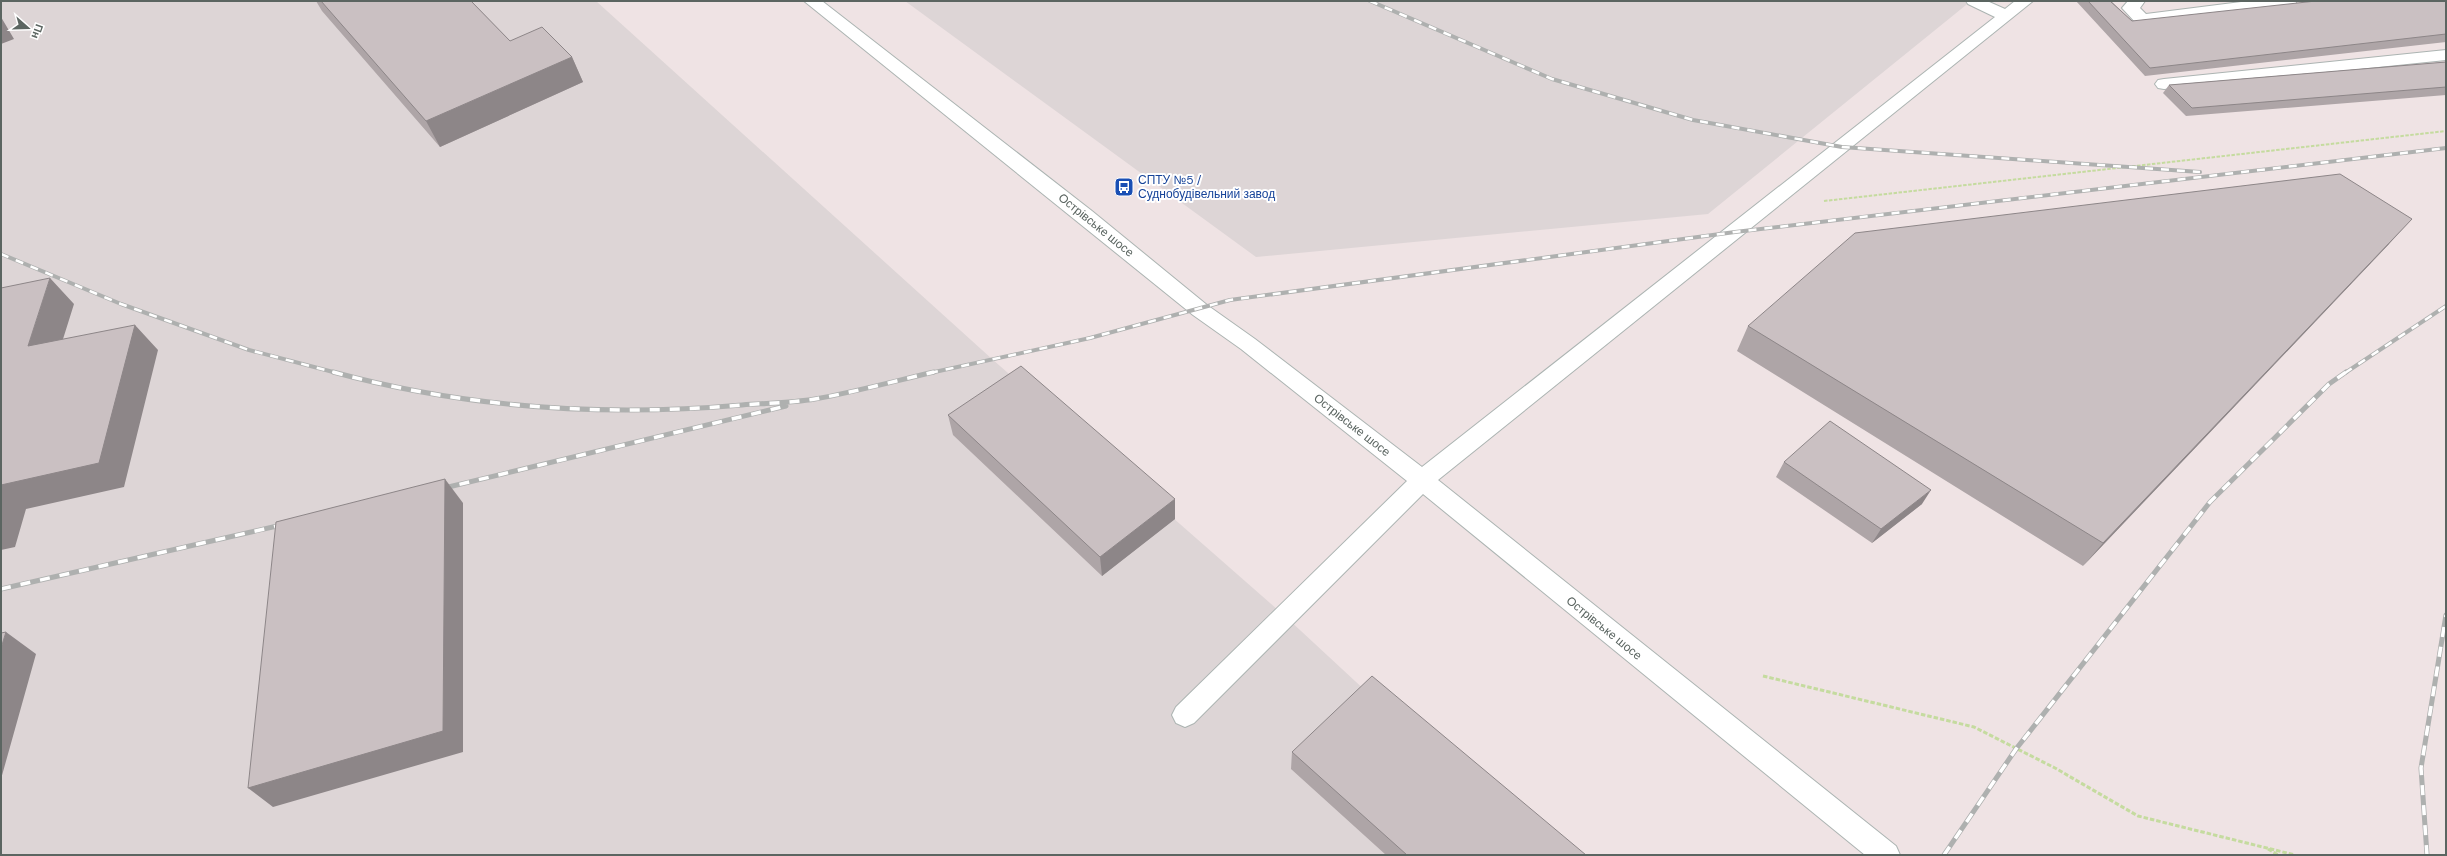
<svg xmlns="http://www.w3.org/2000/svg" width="2447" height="856" font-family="'DM Sans',sans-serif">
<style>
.industrial{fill:#ddd5d6}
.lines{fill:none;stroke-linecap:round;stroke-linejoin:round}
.minor-casing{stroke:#acb4b2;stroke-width:2}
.path-far1{stroke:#c5db9f;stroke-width:2;stroke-dasharray:3.5 1.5;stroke-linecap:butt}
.path{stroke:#c5db9f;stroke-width:3;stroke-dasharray:4.5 2;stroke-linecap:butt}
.minor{fill:#fff;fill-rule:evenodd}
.rail-far1-casing{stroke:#aeb0af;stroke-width:4}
.rail-casing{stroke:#aeb0af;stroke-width:5}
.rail-far1{stroke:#fff;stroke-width:2.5;stroke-dasharray:8;stroke-linecap:butt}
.rail{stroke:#fff;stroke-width:3.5;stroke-dasharray:10;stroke-linecap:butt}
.wall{fill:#aea5a7}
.shaded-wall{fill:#8d8688}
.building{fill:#cac0c2;stroke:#8d8688}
.labels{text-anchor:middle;stroke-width:4;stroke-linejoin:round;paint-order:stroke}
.transit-label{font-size:12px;fill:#164399;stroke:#fff;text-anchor:start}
.street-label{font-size:12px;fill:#5b6561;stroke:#fff}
</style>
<rect width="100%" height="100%" fill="#efe3e4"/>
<!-- industrial -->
<path class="industrial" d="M 1,1 L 596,1 L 992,359 L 1287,618 L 1369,694 L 1560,855 L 1,855 Z
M 905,1 L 1971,1 L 1708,214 L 1256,257 Z"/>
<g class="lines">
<defs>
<path id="minor" d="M 804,1 L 822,1 L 1092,211 L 1207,305 L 1255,339 L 1422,467 L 1995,17 L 1968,4 L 1966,1 L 1987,1 L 2005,9 L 2015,1 L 2033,1 L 1438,480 L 1896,846 L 1900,855 L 1865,855 L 1423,494 L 1194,723 L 1185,727 L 1176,723 L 1172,715 L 1176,707 L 1407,481 L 1241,349 L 1193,315 Z
M 2128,1 L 2145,1 L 2140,8 L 2146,14 L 2249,1 L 2297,1 L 2295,4 L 2289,6 L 2142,24 L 2136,23 L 2122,8 Z
M 2446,50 L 2446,60 L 2164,89 L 2158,88 L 2155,84 L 2158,80 L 2164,79 Z"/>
</defs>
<!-- minor casing -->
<use href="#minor" class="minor-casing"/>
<!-- path-far1 -->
<path class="path-far1" d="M 1824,201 L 2446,131"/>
<!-- path -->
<path class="path" d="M 1763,676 L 1974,727 L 2055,768 L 2138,816 L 2295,855
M 2268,849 L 2278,855"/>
<!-- minor -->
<use href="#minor" class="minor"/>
<defs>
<path id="rail-far1" d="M 1370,1 L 1552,79 L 1693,120 L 1842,147 L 2200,172
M 1,254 L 121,304 L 249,350 L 337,373
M 930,373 L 1090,338 L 1230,300 L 1735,232 L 2446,148
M 2345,373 L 2446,306"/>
<path id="rail" d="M 333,372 C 466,408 605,417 742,405 C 766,403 791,403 815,399 C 855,392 895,381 934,372
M 440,489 L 786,406
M 1,589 L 286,524
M 1944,855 L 2016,749 L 2210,502 L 2329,384 L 2346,372
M 2427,855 L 2421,768 L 2446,615"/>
</defs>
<!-- rail-far1 casing -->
<use href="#rail-far1" class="rail-far1-casing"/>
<!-- rail casing -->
<use href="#rail" class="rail-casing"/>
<!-- rail-far1 -->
<use href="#rail-far1" class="rail-far1"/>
<!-- rail -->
<use href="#rail" class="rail"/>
</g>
<!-- wall -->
<path class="wall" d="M 316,1 L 471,1 L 510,41 L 572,57 L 583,82 L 440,147 L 322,11 Z
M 2076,1 L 2114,1 L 2112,2 L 2132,21 L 2446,1 L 2446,42 L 2145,76 Z
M 2446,62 L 2446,95 L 2186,116 L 2163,93 L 2169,85 Z
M 2389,244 L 2083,566 L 1737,351 L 1748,326 Z
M 948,415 L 1175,499 L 1175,519 L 1102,576 L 953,435 Z
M 1784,462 L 1922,504 L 1872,543 L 1776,477 Z
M 1292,752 L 1586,855 L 1386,855 L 1291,769 Z"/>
<!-- shaded-wall -->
<path class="shaded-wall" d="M 1,17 L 14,39 L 1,44 Z
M 572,57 L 583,82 L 440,147 L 426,121 Z
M 2412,219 L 2389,244 L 2083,566 L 2103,543 Z
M 50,278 L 74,304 L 53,371 L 28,346 Z
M 135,325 L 158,350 L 124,487 L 26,509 L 15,547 L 1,550 L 1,485 Z
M 445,479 L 463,503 L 463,752 L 273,807 L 248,788 Z
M 1931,490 L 1922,504 L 1872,543 L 1881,529 Z
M 1175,499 L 1175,519 L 1102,576 L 1100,557 Z
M 6,632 L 36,654 L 1,779 L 1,648 Z"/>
<!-- building -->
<path class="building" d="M 321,1 L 471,1 L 510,41 L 542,27 L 572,57 L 426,121 Z
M 2088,1 L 2110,1 L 2132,21 L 2316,1 L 2446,1 L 2446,34 L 2150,68 Z
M 2446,62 L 2446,87 L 2192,108 L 2169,85 Z
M 2340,174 L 2412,219 L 2103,543 L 1748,326 L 1855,233 Z
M 50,278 L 28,346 L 135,325 L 99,463 L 1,485 L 1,288 Z
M 1021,366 L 1175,499 L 1100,557 L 948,415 Z
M 1830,421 L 1931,490 L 1881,529 L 1784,462 Z
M 445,479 L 443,731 L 248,788 L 276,522 Z
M 6,632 L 1,648 L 1,633 Z
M 1372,676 L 1586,855 L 1407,855 L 1292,752 Z"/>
<!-- icons -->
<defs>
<symbol id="bus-square" viewBox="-11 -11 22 22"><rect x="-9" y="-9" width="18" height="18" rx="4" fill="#1a4fb4" stroke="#fff"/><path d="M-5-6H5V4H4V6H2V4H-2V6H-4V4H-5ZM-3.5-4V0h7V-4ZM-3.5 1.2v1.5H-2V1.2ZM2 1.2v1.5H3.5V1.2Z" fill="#fff"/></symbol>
</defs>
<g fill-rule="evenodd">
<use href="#bus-square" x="1113" y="176" width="22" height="22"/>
</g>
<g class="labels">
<!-- transit labels -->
<g class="transit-label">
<text x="1138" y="184">СПТУ №5 /<tspan x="1138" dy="14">Суднобудівельний завод</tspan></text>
</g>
<!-- street labels -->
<g class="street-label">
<text transform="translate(1096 225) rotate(39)" y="4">Острівське шосе</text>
<text transform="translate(1352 425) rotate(38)" y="4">Острівське шосе</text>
<text transform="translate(1604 628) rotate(39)" y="4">Острівське шосе</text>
</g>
</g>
<!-- border -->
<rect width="2447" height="856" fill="none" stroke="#5b6561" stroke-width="4"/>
<!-- north arrow -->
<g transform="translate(28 28) rotate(110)" stroke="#ffffff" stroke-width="3" paint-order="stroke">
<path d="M0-3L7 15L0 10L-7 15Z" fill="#5b6561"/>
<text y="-6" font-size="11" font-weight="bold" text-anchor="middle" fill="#5b6561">Пн</text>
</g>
</svg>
